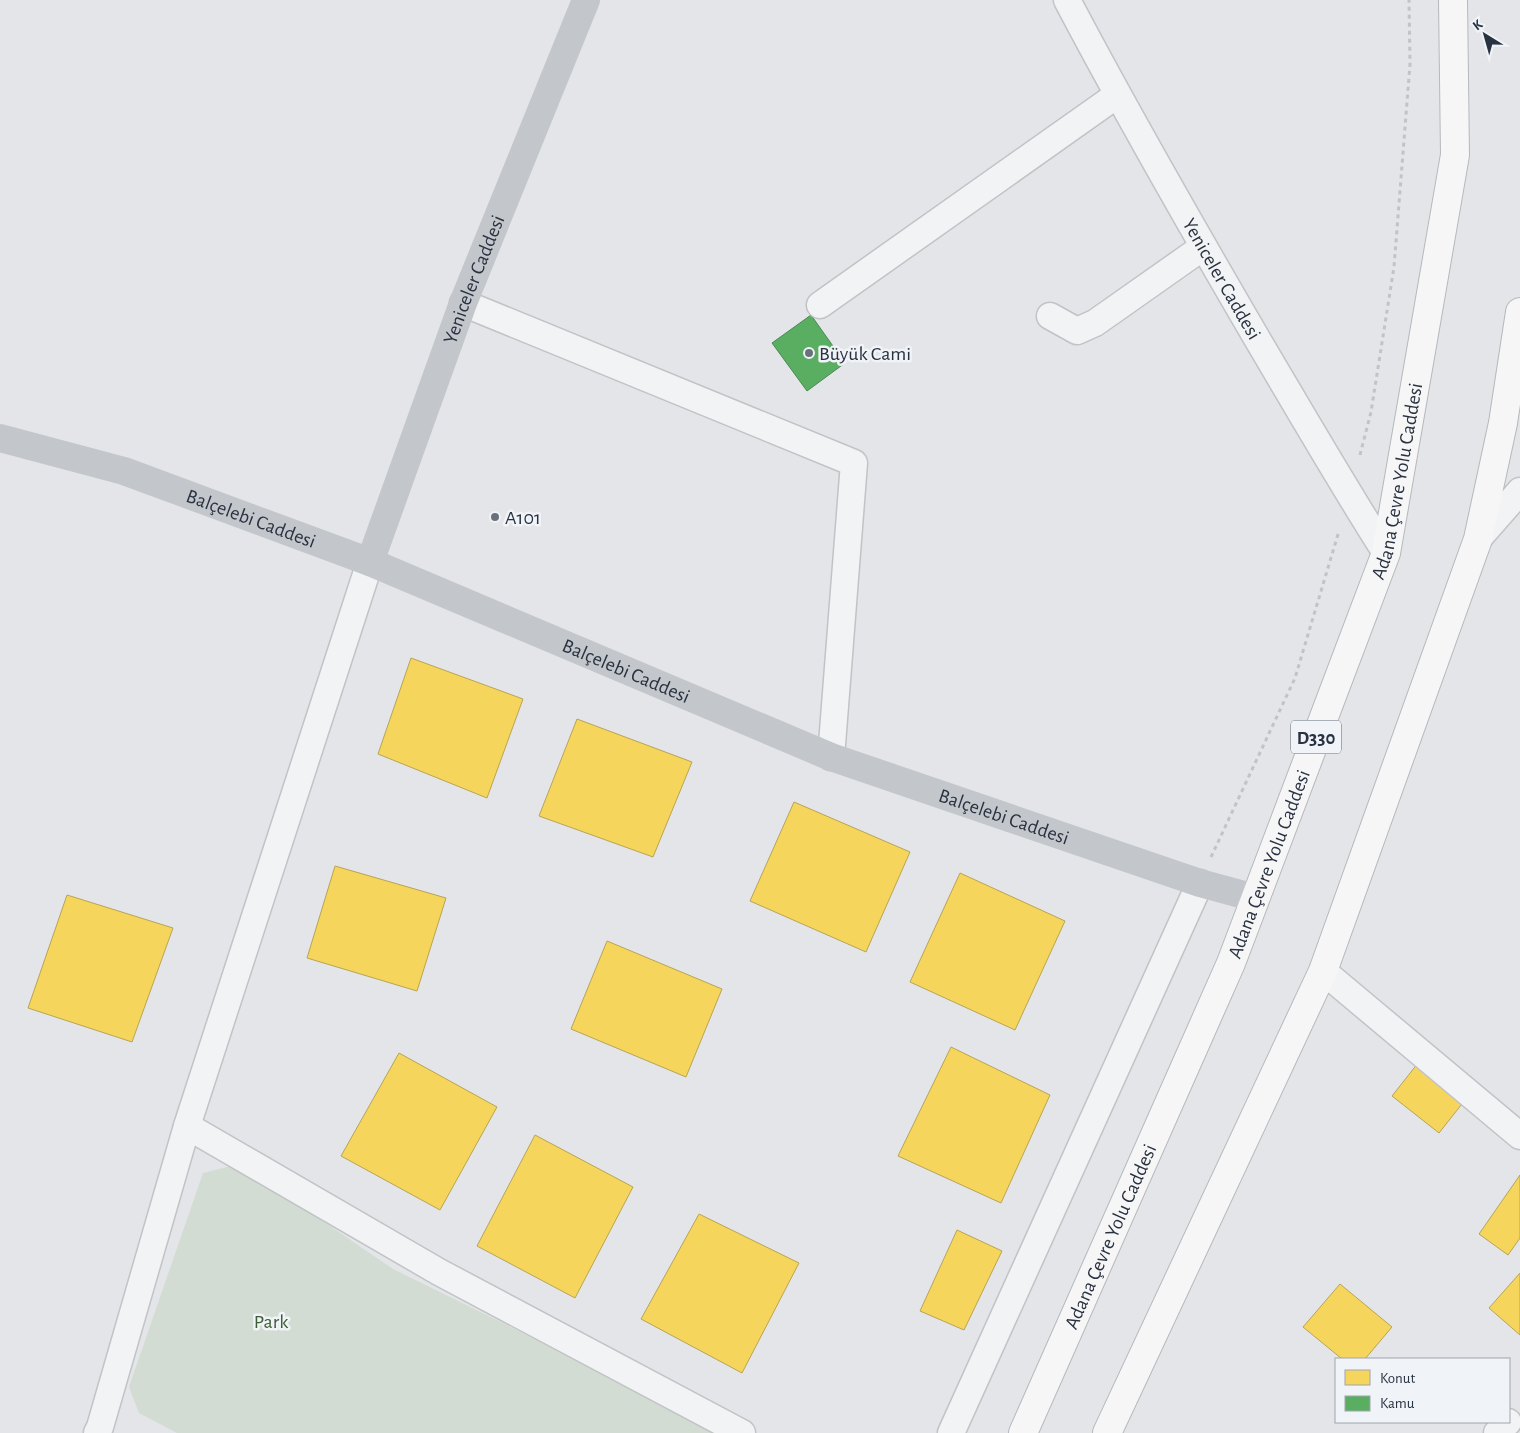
<svg xmlns="http://www.w3.org/2000/svg" width="1520" height="1433" font-family="'Alegreya Sans',sans-serif">
<style>
.green{fill:#d3dcd3}
.homes{fill:#f6d55c;stroke:#b8a454}
.public{fill:#5aae61;stroke:#4b8957}
.lines{fill:none;stroke-linecap:round;stroke-linejoin:round}
.street-casing{stroke:#c1c3c6;stroke-width:29}
.highway-casing{stroke:#b5b8bc;stroke-width:30}
.path{stroke:#c1c3c8;stroke-width:3;stroke-dasharray:4 4;stroke-linecap:butt}
.street{stroke:#f2f3f4;stroke-width:26}
.secondary{stroke:#c3c6ca;stroke-width:28}
.highway{stroke:#f6f6f7;stroke-width:28}
.poi-dot{fill:#6a717b;stroke:#f0f3f7;stroke-width:2}
.labels{text-anchor:middle;stroke-width:5;stroke-linejoin:round;paint-order:stroke}
.shield{fill:#f0f3f7;stroke:#656c78;stroke-width:1}
.shield-label{font-size:19px;font-weight:bold;fill:#293241}
.street-label{font-size:20px;fill:#293241;stroke:#f0f3f7}
.poi-label{font-size:20px;fill:#293241;stroke:#f0f3f7;text-anchor:start}
.park-label{font-size:20px;fill:#3d5d36;stroke:#f0f3f7}
</style>
<rect width="100%" height="100%" fill="#e3e5e8"/>
<!-- green -->
<path class="green" d="M 239,1164 L 393,1269 L 726,1433 L 177,1433 L 139,1413 L 129,1387 L 203,1173 Z"/>
<!-- homes -->
<path class="homes" d="M 411,658 L 523,699 L 487,798 L 378,754 Z
M 577,719 L 692,762 L 653,857 L 539,816 Z
M 794,802 L 910,852 L 866,952 L 750,901 Z
M 335,866 L 446,898 L 417,991 L 307,958 Z
M 960,873 L 1065,921 L 1015,1030 L 910,982 Z
M 67,895 L 173,928 L 132,1042 L 28,1008 Z
M 607,941 L 722,989 L 686,1077 L 571,1029 Z
M 951,1047 L 1050,1095 L 1001,1203 L 898,1156 Z
M 399,1053 L 497,1107 L 440,1210 L 341,1156 Z
M 1422,1058 L 1469,1095 L 1439,1133 L 1392,1096 Z
M 535,1135 L 633,1187 L 575,1298 L 477,1246 Z
M 1520,1175 L 1520,1238 L 1508,1255 L 1479,1234 Z
M 699,1214 L 799,1263 L 742,1373 L 641,1319 Z
M 957,1230 L 1002,1251 L 964,1330 L 920,1311 Z
M 1520,1273 L 1520,1335 L 1489,1308 Z
M 1340,1284 L 1392,1327 L 1365,1359 L 1342,1359 L 1303,1327 Z"/>
<!-- public -->
<path class="public" d="M 811,315 L 845,363 L 807,391 L 772,343 Z"/>
<g class="lines">
<defs>
<g id="street">
<path id="s1" d="M 1067,0 C 1128,116 1193,229 1259,342 C 1301,413 1342,484 1386,553"/>
<path d="M 463,303 L 854,463 L 831,757"/>
<path d="M 820,305 L 1117,95"/>
<path d="M 1050,316 L 1077,331 L 1095,323 L 1203,247"/>
<path d="M 1478,539 L 1520,491"/>
<path d="M 1323,971 L 1520,1136"/>
<path d="M 187,1126 L 439,1272 L 742,1433"/>
<path d="M 97,1433 L 100,1427 L 187,1126 L 370,562"/>
<path d="M 951,1433 L 1200,883"/>
<path d="M 1497,1433 L 1508,1422"/>
</g>
<g id="highway">
<path id="s4" d="M 1023,1433 L 1231,963 L 1386,553 L 1455,155 L 1453,0"/>
<path d="M 1107,1433 L 1323,971 L 1478,539 L 1503,423 L 1520,312"/>
</g>
</defs>
<!-- street casing -->
<use href="#street" class="street-casing"/>
<!-- highway casing -->
<use href="#highway" class="highway-casing"/>
<!-- path -->
<path class="path" d="M 1360,455 L 1371,412 L 1394,267 L 1410,64 L 1409,0
M 1211,857 L 1295,678 L 1339,531"/>
<!-- street -->
<use href="#street" class="street"/>
<!-- secondary -->
<g class="secondary">
<path id="s2" d="M 0,438 L 124,471 L 370,562 L 831,757 L 1200,883 L 1255,898"/>
<path id="s3" d="M 370,562 L 463,303 L 586,0"/>
</g>
<!-- highway -->
<use href="#highway" class="highway"/>
</g>
<!-- markers -->
<g class="poi-dot">
<circle cx="809" cy="353" r="5"/>
<circle cx="495" cy="517" r="5"/>
</g>
<g class="labels">
<!-- shield labels -->
<rect class="shield" x="1291" y="720.5" width="50" height="33" rx="4"/>
<g class="shield-label">
<text x="1316" y="744">D330</text>
</g>
<!-- street labels -->
<g class="street-label">
<text dy="7" stroke="none"><textPath href="#s3" startOffset="301">Yeniceler Caddesi</textPath></text>
<text dy="7" stroke="none"><textPath href="#s1" startOffset="319">Yeniceler Caddesi</textPath></text>
<text dy="7" stroke="none"><textPath href="#s4" startOffset="1025">Adana Çevre Yolu Caddesi</textPath></text>
<text dy="7" stroke="none"><textPath href="#s2" startOffset="264">Balçelebi Caddesi</textPath></text>
<text dy="7" stroke="none"><textPath href="#s2" startOffset="669">Balçelebi Caddesi</textPath></text>
<text dy="7" stroke="none"><textPath href="#s2" startOffset="1074">Balçelebi Caddesi</textPath></text>
<text dy="7" stroke="none"><textPath href="#s4" startOffset="620">Adana Çevre Yolu Caddesi</textPath></text>
<text dy="7" stroke="none"><textPath href="#s4" startOffset="215">Adana Çevre Yolu Caddesi</textPath></text>
</g>
<!-- poi labels -->
<g class="poi-label">
<text x="819" y="360">Büyük Cami</text>
<text x="505" y="524">A101</text>
</g>
<!-- park labels -->
<g class="park-label">
<text x="271" y="1328">Park</text>
</g>
</g>
<!-- legend -->
<rect x="1335" y="1358" width="175" height="65" fill="#f0f3f7" stroke="#a0a6ae"/>
<rect x="1345" y="1370" width="25" height="15" fill="#f6d55c" stroke="#a0a6ae"/>
<text x="1380" y="1383" font-size="15" fill="#293241">Konut</text>
<rect x="1345" y="1396" width="25" height="15" fill="#5aae61" stroke="#a0a6ae"/>
<text x="1380" y="1408" font-size="15" fill="#293241">Kamu</text>
<!-- north arrow -->
<g transform="translate(1485 35) rotate(323)" stroke="#f0f3f7" stroke-width="4" paint-order="stroke">
<path d="M0-4L9 19L0 12L-9 19Z" fill="#293241"/>
<text y="-8" font-size="14" font-weight="bold" text-anchor="middle" fill="#293241">K</text>
</g>
</svg>
